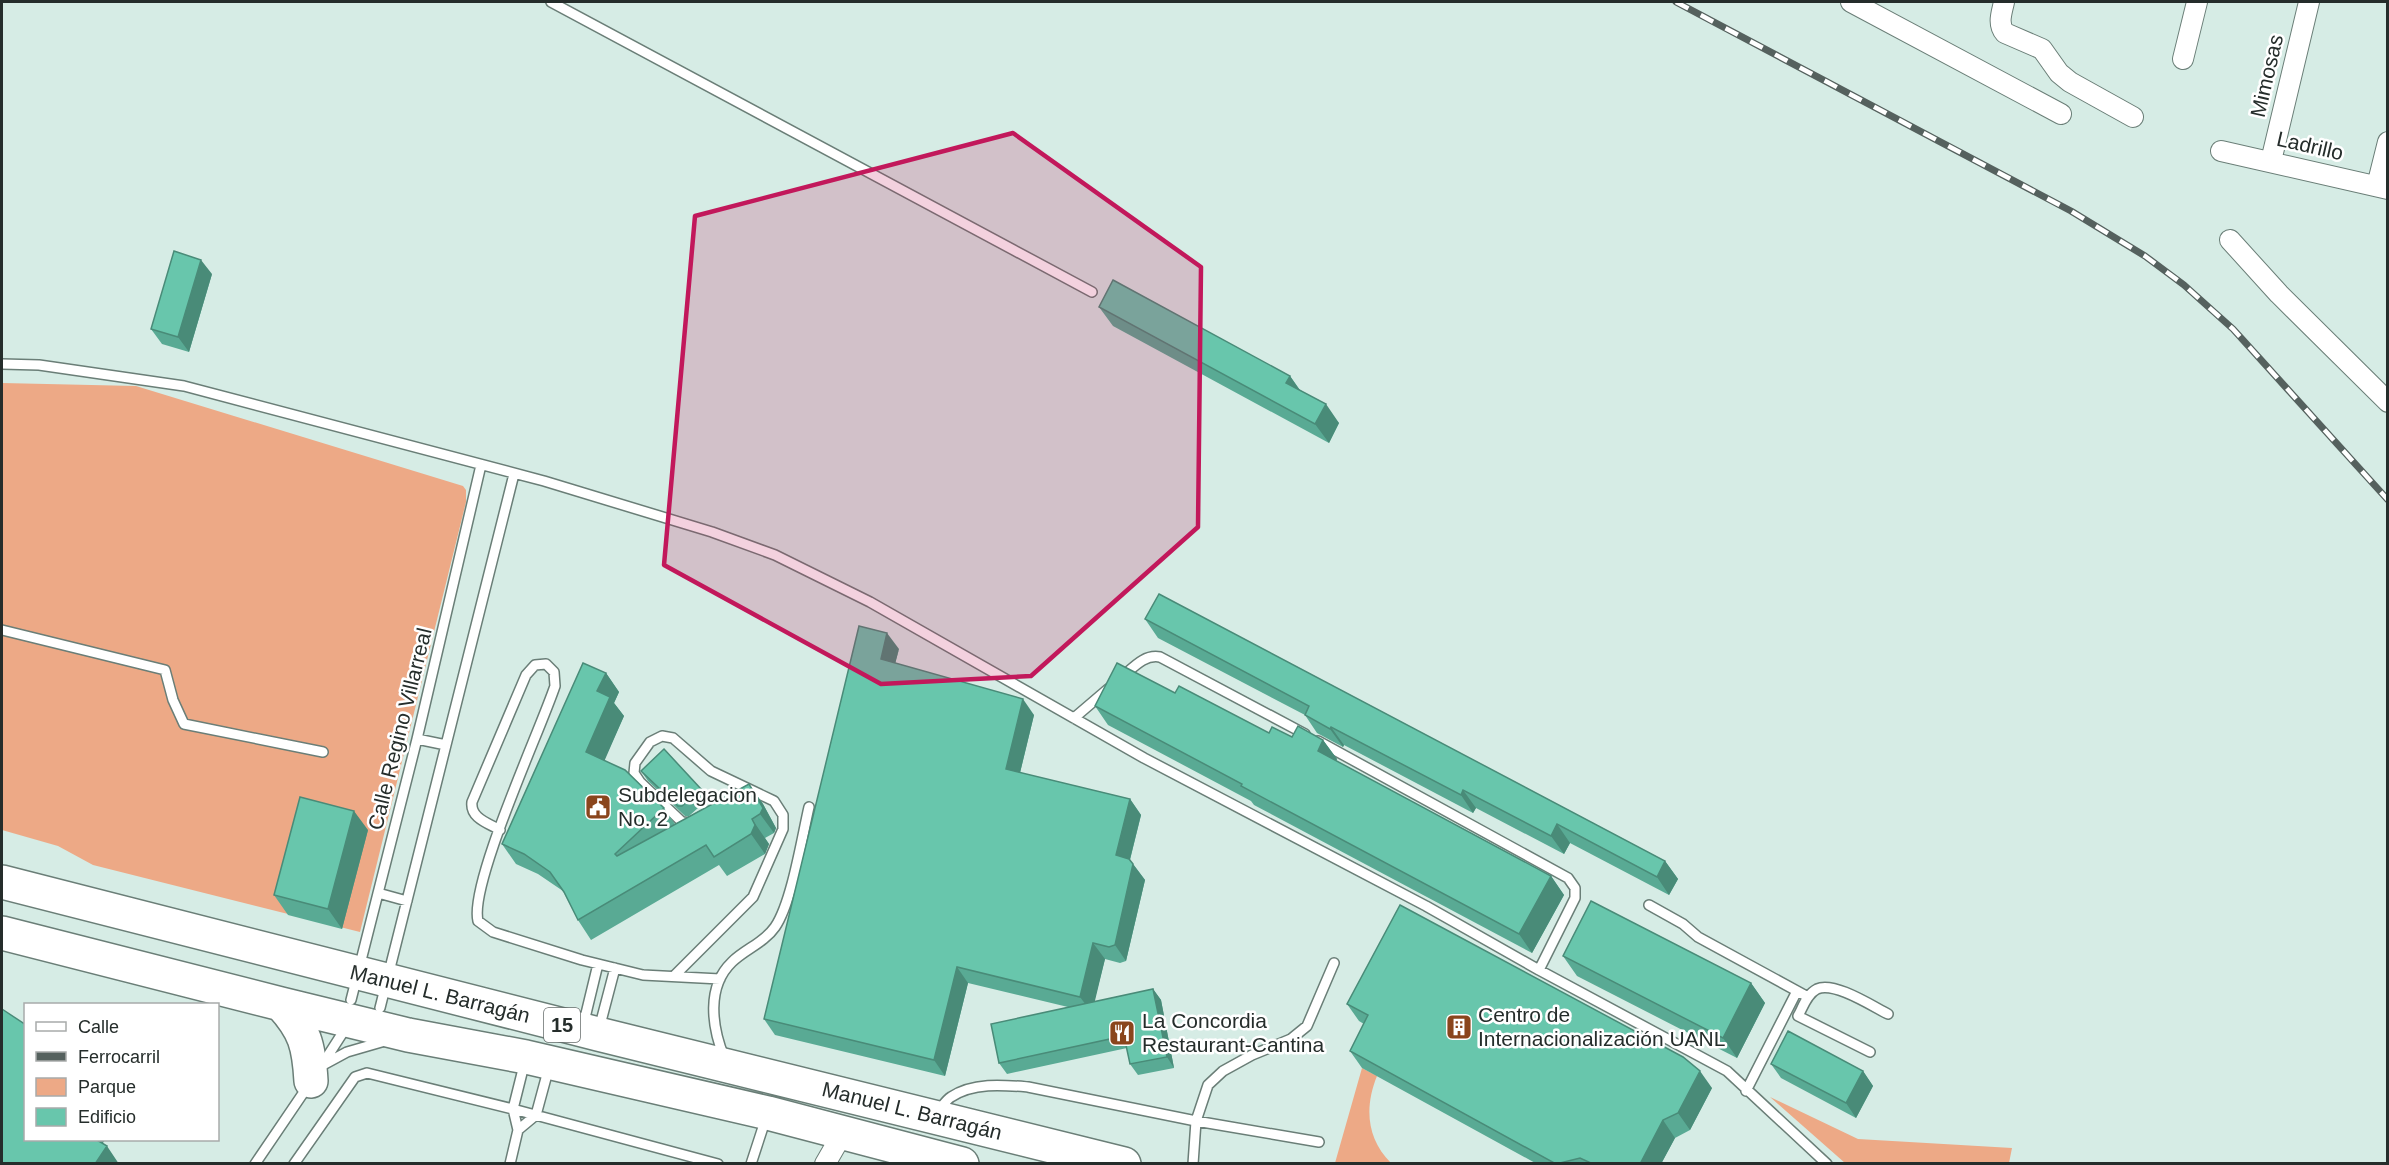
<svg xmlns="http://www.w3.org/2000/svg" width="2389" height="1165" font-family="Helvetica,sans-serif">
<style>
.green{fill:#eda986}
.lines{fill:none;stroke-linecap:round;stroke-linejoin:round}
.lane-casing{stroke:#6a7e77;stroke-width:12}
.street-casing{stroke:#6a7e77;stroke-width:22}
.highway-casing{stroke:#6a7e77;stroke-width:36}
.lane{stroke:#fff;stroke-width:9}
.street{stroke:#fff;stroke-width:20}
.highway{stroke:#fff;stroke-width:33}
.rail-casing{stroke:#55615e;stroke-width:7}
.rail{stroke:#fff;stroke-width:4.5;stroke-dasharray:14;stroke-linecap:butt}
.wall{fill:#59aa94}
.shaded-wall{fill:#498b78}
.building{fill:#68c6ac;stroke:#498b78;stroke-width:1.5}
.marked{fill:#c2185b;fill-opacity:0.2;stroke:#c2185b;stroke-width:4.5;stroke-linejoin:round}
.labels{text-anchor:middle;stroke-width:5;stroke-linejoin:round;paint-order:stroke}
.shield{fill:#fff;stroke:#666c6b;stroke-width:1.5}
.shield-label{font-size:20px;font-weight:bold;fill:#252d2b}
.street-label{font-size:21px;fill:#252d2b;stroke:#fff}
.poi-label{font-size:21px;fill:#252d2b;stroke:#fff;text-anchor:start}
</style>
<rect width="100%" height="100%" fill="#d6ece5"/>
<!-- green -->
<path class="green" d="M 2,383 L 136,386 L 463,486 L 466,490 L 466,502 L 360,932 L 93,865 L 58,846 L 2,830 Z
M 1362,1068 L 1377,1076 C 1364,1108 1367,1139 1391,1163 L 1335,1163 Z
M 1770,1097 L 1858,1139 L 2012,1148 L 2009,1163 L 1845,1163 Z"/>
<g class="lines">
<defs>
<path id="lane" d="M 551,2 L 1092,292
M 2,364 L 39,365 L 184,386 L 544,481 L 712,532 L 775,555 L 870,602 L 1144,758 L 1426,906 L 1539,970 L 1727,1071 L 1827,1164
M 2,630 L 165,670 L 173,700 L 184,724 L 323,752
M 1121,678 C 1133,668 1144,654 1160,657 L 1305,734
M 1074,718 L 1108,689
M 417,739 L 446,745
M 1318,741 L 1568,878 L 1575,888 L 1575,898 L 1539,970
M 500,830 C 488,823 470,818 472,802 L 526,675 L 535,665 L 546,664 L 554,672 L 555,686 C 540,731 469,884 478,921 L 493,932 L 582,960 L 643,975 L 720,979
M 378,893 L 407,901
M 1649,905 L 1683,924 L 1698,937 L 1808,997
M 674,976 L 753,897 L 783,829 L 783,815 L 774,801 L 711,771 L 673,738 L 662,736 L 650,742 L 635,763 L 634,773 L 640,782 L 682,822 L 692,823
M 351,1000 L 417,739 L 481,465
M 380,1008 L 514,474
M 583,1026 L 598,964
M 599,1029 L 615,968
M 1870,1052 L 1798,1016 C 1803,1007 1807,994 1817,989 C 1834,981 1872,1006 1888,1014
M 724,1057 C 712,1027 706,987 732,962 C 745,949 764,943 775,927 C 792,902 802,837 809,807
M 323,1065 L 347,1052 L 385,1041
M 320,1068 L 347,1026
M 1746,1091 L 1797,991
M 938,1111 C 942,1107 946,1100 951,1097 C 973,1082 1004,1085 1028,1087 L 1196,1121 L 1193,1164
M 518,1130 L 536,1115 L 549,1067
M 1319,1142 L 1196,1121 L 1208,1085 L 1223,1071 L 1252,1055 L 1291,1039 L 1307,1026 L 1334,963
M 255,1164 L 308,1086
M 294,1164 L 355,1077 L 367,1073 L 513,1109 L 718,1164
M 510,1164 L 518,1130 L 513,1109 L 525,1061
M 751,1164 L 766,1118"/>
<path id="street" d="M 1851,2 L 2061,114
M 2004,2 C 2002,12 1997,24 2005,33 L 2042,49 L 2059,73 L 2070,82 L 2133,117
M 2183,59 L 2197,2
M 2221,151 L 2388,189
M 2271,161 L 2309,2
M 2377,186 L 2388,142
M 2230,240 L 2279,294 L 2388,402
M 825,1164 L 844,1131"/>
<path id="highway" d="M 2,882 L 598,1034 L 1124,1164
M 2,933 L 281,1004 L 408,1035 L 526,1057 L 768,1113 L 962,1164
M 281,1004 C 305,1030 309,1046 311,1081"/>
</defs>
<!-- lane casing -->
<use href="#lane" class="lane-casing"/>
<!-- street casing -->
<use href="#street" class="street-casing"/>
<!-- highway casing -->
<use href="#highway" class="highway-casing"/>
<!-- lane -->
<use href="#lane" class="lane"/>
<!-- street -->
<use href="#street" class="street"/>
<!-- highway -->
<use href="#highway" class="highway"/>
<defs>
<path id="rail" d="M 1676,2 L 2071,211 L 2145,256 L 2184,285 L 2233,329 L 2388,500"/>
</defs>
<!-- rail casing -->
<use href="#rail" class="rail-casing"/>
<!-- rail -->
<use href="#rail" class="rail"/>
</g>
<!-- wall -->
<path class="wall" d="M 212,274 L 189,352 L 162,344 L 151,329 Z
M 1099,307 L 1290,376 L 1300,390 L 1339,423 L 1329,443 L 1113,326 Z
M 1145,619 L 1665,861 L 1678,879 L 1669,895 L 1570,843 L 1564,854 L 1476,808 L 1473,813 L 1344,745 L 1343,747 L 1317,733 L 1305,715 L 1158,638 Z
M 899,649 L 895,663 L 1034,715 L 1020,773 L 1130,799 L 1141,815 L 1130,860 L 1145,880 L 1126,961 L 1120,963 L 1105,959 L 1094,1002 L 1153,989 L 1161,1000 L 1174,1068 L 1138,1075 L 1130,1064 L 1127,1048 L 1007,1074 L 999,1063 L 1068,1007 L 968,983 L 945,1076 L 775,1035 L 764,1019 Z
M 606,673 L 619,692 L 614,703 L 624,716 L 604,760 L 664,808 L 675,824 L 749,784 L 763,804 L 776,828 L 774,833 L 765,838 L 769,844 L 765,854 L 727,876 L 719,865 L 591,940 L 578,920 L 563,891 L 538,874 L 516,864 L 502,844 Z
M 1175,693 L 1269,733 L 1292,737 L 1323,740 L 1337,759 L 1336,761 L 1551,876 L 1564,895 L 1532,953 L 1254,805 L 1251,801 L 1108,725 L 1095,706 Z
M 641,771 L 701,789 L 708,799 L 689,816 L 685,816 L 648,781 Z
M 368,830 L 342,929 L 288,915 L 274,895 Z
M 1563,956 L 1751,983 L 1765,1003 L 1737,1058 L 1577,976 Z
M 1347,1004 L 1712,1088 L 1690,1130 L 1675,1138 L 1661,1164 L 1537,1164 L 1362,1068 L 1350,1051 L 1364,1024 L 1359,1021 Z
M 1771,1064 L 1863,1071 L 1873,1086 L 1856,1118 L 1781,1078 Z"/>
<!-- shaded-wall -->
<path class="shaded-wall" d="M 201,260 L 212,274 L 189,352 L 178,337 Z
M 1290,376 L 1303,395 L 1286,383 Z
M 1326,404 L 1339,423 L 1329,443 L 1315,424 Z
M 887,633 L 899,649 L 892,676 L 881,659 Z
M 606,673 L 619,692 L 614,703 L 624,716 L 600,771 L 586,752 L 597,691 Z
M 1023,699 L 1034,715 L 1017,785 L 1006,769 Z
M 1331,727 L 1344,745 L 1343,747 L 1330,729 Z
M 1323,740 L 1337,759 L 1331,770 L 1318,751 Z
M 749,784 L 763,804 L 776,828 L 774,833 L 760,814 Z
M 1463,790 L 1476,808 L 1473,813 L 1461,795 Z
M 1130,799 L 1141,815 L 1127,871 L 1116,855 Z
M 354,811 L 368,830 L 342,929 L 328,909 Z
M 752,819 L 769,844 L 765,854 L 751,834 Z
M 1557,824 L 1570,843 L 1564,854 L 1551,836 Z
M 1665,861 L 1678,879 L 1669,895 L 1657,877 Z
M 1133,864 L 1145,880 L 1126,961 L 1115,945 Z
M 1551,876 L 1564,895 L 1532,953 L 1519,934 Z
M 1093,943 L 1105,959 L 1092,1013 L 1080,997 Z
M 957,967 L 968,983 L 945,1076 L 934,1060 Z
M 1751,983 L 1765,1003 L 1737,1058 L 1723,1038 Z
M 1153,989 L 1161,1000 L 1174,1068 L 1167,1057 Z
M 1700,1071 L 1712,1088 L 1690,1130 L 1678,1113 Z
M 1863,1071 L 1873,1086 L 1856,1118 L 1846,1103 Z
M 1663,1120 L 1675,1138 L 1661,1164 L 1640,1164 Z
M 90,1140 L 105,1140 L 98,1150 Z
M 107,1146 L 119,1164 L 95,1164 Z"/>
<!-- building -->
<path class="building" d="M 174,251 L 201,260 L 178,337 L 151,329 Z
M 1113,280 L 1290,376 L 1286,383 L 1326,404 L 1315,424 L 1099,307 Z
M 1159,594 L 1665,861 L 1657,877 L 1557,824 L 1551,836 L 1463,790 L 1461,795 L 1331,727 L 1330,729 L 1305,715 L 1309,706 L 1145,619 Z
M 859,626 L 887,633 L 881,659 L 1023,699 L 1006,769 L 1130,799 L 1116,855 L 1129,859 L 1133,864 L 1115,945 L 1109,947 L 1093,943 L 1080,997 L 957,967 L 934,1060 L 764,1019 Z
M 583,663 L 606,673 L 597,691 L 610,697 L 586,752 L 625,770 L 664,808 L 615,854 L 617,856 L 749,784 L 763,808 L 760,814 L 752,819 L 755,825 L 751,834 L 714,857 L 706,845 L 578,920 L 564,892 L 550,872 L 524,854 L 502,844 Z
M 1117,663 L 1175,693 L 1179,686 L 1269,733 L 1272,727 L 1292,737 L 1298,726 L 1323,740 L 1318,751 L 1551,876 L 1519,934 L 1241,786 L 1242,784 L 1095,706 Z
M 664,749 L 701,789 L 682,806 L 678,806 L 641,771 Z
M 300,797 L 354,811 L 328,909 L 274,895 Z
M 1591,901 L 1751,983 L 1723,1038 L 1563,956 Z
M 1400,905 L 1683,1057 L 1700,1071 L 1678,1113 L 1663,1120 L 1640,1164 L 1593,1164 L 1580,1158 L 1556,1164 L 1350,1051 L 1368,1015 L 1347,1004 Z
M 1153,989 L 1167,1057 L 1130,1064 L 1124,1036 L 999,1063 L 991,1024 Z
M 2,1009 L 26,1025 L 26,1140 L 97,1140 L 107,1146 L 95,1164 L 2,1164 Z
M 1788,1031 L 1863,1071 L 1846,1103 L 1771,1064 Z"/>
<!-- marked area -->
<path class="marked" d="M 1013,133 L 1201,267 L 1198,527 L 1031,676 L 881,684 L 664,565 L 695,216 Z"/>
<!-- icons -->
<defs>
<symbol id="civic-square" viewBox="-11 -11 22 22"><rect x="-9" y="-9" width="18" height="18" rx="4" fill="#8a451c" stroke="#fff"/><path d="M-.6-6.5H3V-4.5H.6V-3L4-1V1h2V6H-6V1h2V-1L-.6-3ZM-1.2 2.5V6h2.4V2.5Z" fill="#fff"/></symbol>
<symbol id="building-square" viewBox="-11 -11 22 22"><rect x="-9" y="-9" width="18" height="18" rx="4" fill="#8a451c" stroke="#fff"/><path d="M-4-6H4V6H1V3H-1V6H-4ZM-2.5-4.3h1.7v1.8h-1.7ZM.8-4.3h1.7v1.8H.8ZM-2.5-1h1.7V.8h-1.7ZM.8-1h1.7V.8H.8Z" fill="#fff"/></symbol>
<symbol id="restaurant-square" viewBox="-11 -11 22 22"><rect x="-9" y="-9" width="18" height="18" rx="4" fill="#8a451c" stroke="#fff"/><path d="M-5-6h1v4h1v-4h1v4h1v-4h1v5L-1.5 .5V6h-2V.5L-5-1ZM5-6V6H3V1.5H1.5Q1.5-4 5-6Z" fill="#fff"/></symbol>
</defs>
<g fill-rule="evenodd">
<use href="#civic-square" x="583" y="792" width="30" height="30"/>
<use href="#building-square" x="1444" y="1012" width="30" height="30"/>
<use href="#restaurant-square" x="1107" y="1018" width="30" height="30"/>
</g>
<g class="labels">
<!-- shield labels -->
<rect class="shield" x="544" y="1008" width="36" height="34" rx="4.5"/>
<g class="shield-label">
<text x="562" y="1032">15</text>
</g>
<!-- street labels -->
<g class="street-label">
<text transform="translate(2267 76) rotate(-77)" y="7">Mimosas</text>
<text transform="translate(2310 146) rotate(13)" y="7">Ladrillo</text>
<text transform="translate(400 729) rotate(-76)" y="7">Calle Regino Villarreal</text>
<text transform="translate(440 994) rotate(14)" y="7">Manuel L. Barragán</text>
<text transform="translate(912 1111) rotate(14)" y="7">Manuel L. Barragán</text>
</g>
<!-- poi labels -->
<g class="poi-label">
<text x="618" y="802">Subdelegacion<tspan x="618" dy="24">No. 2</tspan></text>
<text x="1478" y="1022">Centro de<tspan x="1478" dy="24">Internacionalización UANL</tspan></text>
<text x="1142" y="1028">La Concordia<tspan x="1142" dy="24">Restaurant-Cantina</tspan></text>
</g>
</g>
<!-- border -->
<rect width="2389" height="1165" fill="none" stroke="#252d2b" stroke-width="6"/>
<!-- legend -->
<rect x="24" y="1003" width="195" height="138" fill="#ffffff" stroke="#a8abaa" stroke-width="1.5"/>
<rect x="36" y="1022" width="30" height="9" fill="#ffffff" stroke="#a8abaa" stroke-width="1.5"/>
<text x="78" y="1033" font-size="18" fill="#252d2b">Calle</text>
<rect x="36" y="1052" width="30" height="9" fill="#55615e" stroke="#a8abaa" stroke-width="1.5"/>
<text x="78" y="1063" font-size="18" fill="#252d2b">Ferrocarril</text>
<rect x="36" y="1078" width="30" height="18" fill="#eda986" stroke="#a8abaa" stroke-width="1.5"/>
<text x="78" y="1093" font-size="18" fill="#252d2b">Parque</text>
<rect x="36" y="1108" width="30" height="18" fill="#68c6ac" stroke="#a8abaa" stroke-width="1.5"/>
<text x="78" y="1123" font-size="18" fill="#252d2b">Edificio</text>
</svg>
